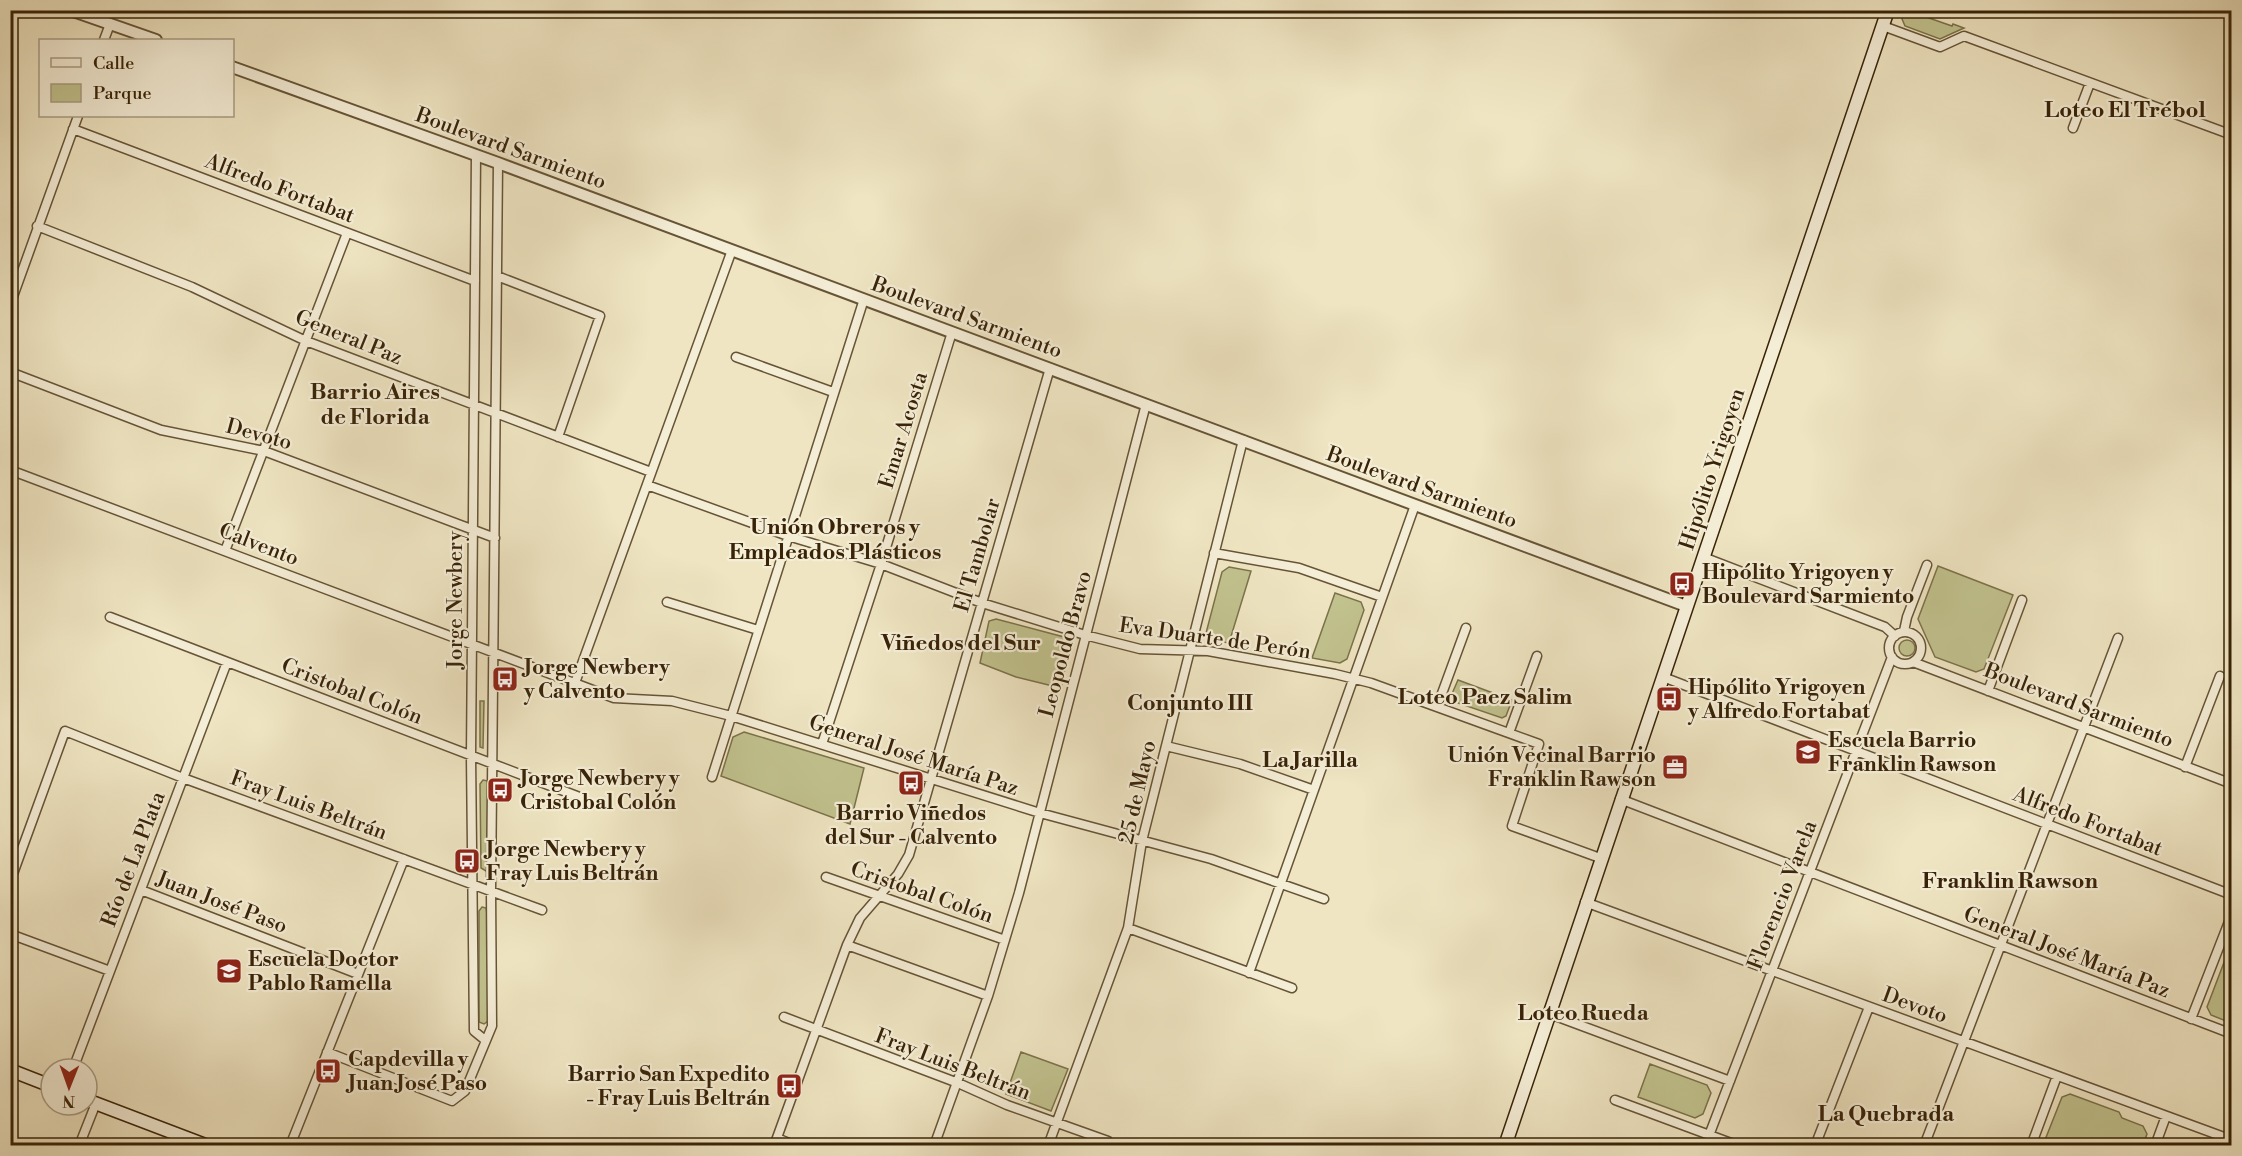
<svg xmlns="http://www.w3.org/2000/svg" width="2242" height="1156" font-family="'Libre Bodoni',serif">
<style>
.green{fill:#c1c28e;stroke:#7c724a;stroke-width:1.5}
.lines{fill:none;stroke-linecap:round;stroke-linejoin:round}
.minor-casing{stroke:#665436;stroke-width:11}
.tertiary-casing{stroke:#665436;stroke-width:14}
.secondary-casing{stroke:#382307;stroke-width:15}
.minor{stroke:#f5eed7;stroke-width:8}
.tertiary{stroke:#f5eed7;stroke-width:10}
.secondary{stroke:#f5eed7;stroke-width:12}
.labels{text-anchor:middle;stroke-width:4.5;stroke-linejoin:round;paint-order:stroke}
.street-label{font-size:21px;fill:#382307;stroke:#f5eed7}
.poi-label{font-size:21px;font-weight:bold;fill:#382307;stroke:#f5eed7;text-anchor:start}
.neighbourhood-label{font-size:22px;font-weight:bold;fill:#382307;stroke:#f5eed7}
</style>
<rect width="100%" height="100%" fill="#efe5c2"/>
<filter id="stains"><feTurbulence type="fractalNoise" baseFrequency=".00333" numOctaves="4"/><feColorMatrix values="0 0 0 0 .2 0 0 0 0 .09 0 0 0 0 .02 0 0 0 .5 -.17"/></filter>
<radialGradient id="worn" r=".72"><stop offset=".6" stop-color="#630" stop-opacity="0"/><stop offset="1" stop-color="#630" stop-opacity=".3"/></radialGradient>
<!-- green -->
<path class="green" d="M 1904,11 L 1909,11 L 1952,26 L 1953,24 L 1964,28 L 1940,39 L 1905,26 L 1902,19 Z
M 1938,566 L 2013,595 L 1984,669 L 1976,672 L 1935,657 L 1918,619 Z
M 1229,567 L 1251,571 L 1229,643 L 1211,640 L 1206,633 L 1222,572 Z
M 1335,593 L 1361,602 L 1364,610 L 1347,659 L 1340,663 L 1312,658 Z
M 996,619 L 1064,637 L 1070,644 L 1061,688 L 1016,677 L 980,663 L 989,621 Z
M1899 648a8 8 0 1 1 16 0a8 8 0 1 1-16 0Z
M 1458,680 L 1512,700 L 1506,716 L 1502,718 L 1452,701 L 1451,696 Z
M 480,701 L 484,701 L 483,748 L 480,747 Z
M 744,732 L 864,768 L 850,824 L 721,776 L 733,737 Z
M 483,780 L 488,781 L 488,868 L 486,871 L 481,868 L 480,784 Z
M 482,907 L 486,908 L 488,917 L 488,1021 L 484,1024 L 479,1022 L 479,911 Z
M 2231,944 L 2231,1023 L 2211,1015 L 2207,1007 Z
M 1021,1052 L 1068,1069 L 1051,1111 L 1006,1094 Z
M 1650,1064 L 1707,1085 L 1711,1093 L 1703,1114 L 1695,1118 L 1638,1097 Z
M 2070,1094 L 2119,1112 L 2122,1118 L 2143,1126 L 2147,1134 L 2143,1145 L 2043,1145 L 2062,1097 Z"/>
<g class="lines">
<defs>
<path id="minor" d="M 1883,26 L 1940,47 L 1964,36 L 2232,135
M 104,40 L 110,24
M 2073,128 L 2090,83
M 73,129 L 475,281
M 476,155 L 471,756 L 474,1031 L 485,1040
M 37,226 L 192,287 L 306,341 L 651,472
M 497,276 L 600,316 L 558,437
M 10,305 L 78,116
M 736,357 L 833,392
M 10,372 L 161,430 L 264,451 L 495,538
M 10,470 L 614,698 L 672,701 L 731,716 L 1040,813 L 1211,859 L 1324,899
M 647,485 L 788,536 L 881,564 L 982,603 L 1085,635 L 1140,649 L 1208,651 L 1335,674 L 1371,683 L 1539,744 L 1512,826 L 1600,858
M 225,551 L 347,233
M 1214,553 L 1299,568 L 1382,597
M 1703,557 L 1885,627 L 1895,636
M 667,602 L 758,630
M 110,617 L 582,798
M 1904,631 L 1907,617 L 1927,565
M1889 648a16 16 0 1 1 32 0a16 16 0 1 1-32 0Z
M 1913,662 L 2232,784
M 1663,677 L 2232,895
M 575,683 L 732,250
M 1988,691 L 2022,600
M 1437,707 L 1466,628
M 1509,733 L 1537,656
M 822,744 L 881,564 L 952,332
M 1166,746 L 1240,764 L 1314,790
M 2185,767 L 2220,676
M 712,777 L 864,299
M 1620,799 L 2232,1034
M 826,877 L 1005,940
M 10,882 L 65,731 L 183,778 L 542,910
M 141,890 L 358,974
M 1585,902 L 2232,1140
M 1128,928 L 1292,988
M 10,934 L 110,971
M 847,945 L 988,996
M 1249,973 L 1415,505
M 1550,1014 L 1730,1081
M 784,1017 L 958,1083 L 1007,1105 L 1108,1141
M 2191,1019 L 2232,914
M 327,1052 L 452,1101 L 465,1091 L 492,1026 L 491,891 L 498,163
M 73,1069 L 227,662
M 1615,1100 L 1739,1146
M 777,1138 L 796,1146
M 79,1146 L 96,1103
M 290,1146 L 404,859
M 774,1146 L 847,945 L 860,918 L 898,874 L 909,855 L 1050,368
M 934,1146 L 988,996 L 1019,893 L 1146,404
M 1048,1146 L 1128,928 L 1142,841 L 1243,440
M 1705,1146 L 1892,657
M 1815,1146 L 1869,1007
M 1924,1146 L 2118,638
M 2031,1146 L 2057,1076
M 2155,1146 L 2166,1116"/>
<path id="tertiary" d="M 70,10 L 156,40
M 232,67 L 498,163 L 1686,606"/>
<path id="secondary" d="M 10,1070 L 51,1086
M 87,1100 L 208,1146
M 1505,1146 L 1888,10"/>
</defs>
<!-- minor casing -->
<use href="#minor" class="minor-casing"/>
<!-- tertiary casing -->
<use href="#tertiary" class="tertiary-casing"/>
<!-- secondary casing -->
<use href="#secondary" class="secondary-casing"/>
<!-- minor -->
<use href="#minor" class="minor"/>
<!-- tertiary -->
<use href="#tertiary" class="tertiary"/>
<!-- secondary -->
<use href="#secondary" class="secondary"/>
</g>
<!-- icons -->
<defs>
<symbol id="bus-square" viewBox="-11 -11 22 22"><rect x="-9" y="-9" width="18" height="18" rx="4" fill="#8f2418" stroke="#f5eed7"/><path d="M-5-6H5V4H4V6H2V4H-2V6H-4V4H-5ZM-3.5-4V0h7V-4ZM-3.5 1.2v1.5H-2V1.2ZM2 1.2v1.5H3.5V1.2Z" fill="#fff"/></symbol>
<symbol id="school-square" viewBox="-11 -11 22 22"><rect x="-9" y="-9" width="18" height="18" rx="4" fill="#8f2418" stroke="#f5eed7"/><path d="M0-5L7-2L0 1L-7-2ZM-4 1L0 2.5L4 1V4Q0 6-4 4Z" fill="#fff"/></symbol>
<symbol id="office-square" viewBox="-11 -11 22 22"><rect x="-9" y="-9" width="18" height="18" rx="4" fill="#8f2418" stroke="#f5eed7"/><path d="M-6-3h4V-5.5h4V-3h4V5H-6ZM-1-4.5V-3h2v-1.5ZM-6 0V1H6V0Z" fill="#fff"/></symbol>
</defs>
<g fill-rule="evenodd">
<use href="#bus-square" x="1667" y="569" width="30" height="30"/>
<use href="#bus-square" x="490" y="664" width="30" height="30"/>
<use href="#bus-square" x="1654" y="684" width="30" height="30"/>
<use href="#school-square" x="1793" y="737" width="30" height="30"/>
<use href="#office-square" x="1660" y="752" width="30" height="30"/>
<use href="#bus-square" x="896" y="768" width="30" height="30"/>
<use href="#bus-square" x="485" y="775" width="30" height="30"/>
<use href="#bus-square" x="452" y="846" width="30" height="30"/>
<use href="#school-square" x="214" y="956" width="30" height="30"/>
<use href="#bus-square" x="313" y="1056" width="30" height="30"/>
<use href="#bus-square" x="774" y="1071" width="30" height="30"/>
</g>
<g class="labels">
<!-- street labels -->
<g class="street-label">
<text transform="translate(511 148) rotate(20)" y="7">Boulevard Sarmiento</text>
<text transform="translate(280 188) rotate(21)" y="7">Alfredo Fortabat</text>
<text transform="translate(967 317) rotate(20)" y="7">Boulevard Sarmiento</text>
<text transform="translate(349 337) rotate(22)" y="7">General Paz</text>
<text transform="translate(903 430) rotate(-73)" y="7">Emar Acosta</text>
<text transform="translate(259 434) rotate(15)" y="7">Devoto</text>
<text transform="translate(1712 469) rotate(-72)" y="7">Hipólito Yrigoyen</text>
<text transform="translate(1422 487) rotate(20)" y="7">Boulevard Sarmiento</text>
<text transform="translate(259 544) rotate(21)" y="7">Calvento</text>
<text transform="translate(977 555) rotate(-74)" y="7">El Tambolar</text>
<text transform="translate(455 600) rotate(-90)" y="7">Jorge Newbery</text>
<text transform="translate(1215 638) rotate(8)" y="7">Eva Duarte de Perón</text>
<text transform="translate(1065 644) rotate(-75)" y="7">Leopoldo Bravo</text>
<text transform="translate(352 691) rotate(21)" y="7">Cristobal Colón</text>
<text transform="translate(2079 705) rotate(21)" y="7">Boulevard Sarmiento</text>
<text transform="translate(914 755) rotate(18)" y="7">General José María Paz</text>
<text transform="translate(1137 792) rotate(-77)" y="7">25 de Mayo</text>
<text transform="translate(309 805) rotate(20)" y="7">Fray Luis Beltrán</text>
<text transform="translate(2088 821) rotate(21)" y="7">Alfredo Fortabat</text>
<text transform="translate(133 859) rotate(-69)" y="7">Río de La Plata</text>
<text transform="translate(922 892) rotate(19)" y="7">Cristobal Colón</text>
<text transform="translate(1782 895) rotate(-69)" y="7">Florencio Varela</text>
<text transform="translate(222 902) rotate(21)" y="7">Juan José Paso</text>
<text transform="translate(2067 952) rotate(21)" y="7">General José María Paz</text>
<text transform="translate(1915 1005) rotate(20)" y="7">Devoto</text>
<text transform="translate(953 1064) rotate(21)" y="7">Fray Luis Beltrán</text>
</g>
<!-- poi labels -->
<g class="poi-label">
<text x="1702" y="579">Hipólito Yrigoyen y<tspan x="1702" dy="24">Boulevard Sarmiento</tspan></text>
<text x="524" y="674">Jorge Newbery<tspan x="524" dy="24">y Calvento</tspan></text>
<text x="1688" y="694">Hipólito Yrigoyen<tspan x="1688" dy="24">y Alfredo Fortabat</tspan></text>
<text x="1828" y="747">Escuela Barrio<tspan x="1828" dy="24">Franklin Rawson</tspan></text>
<text x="1656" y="762" text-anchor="end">Unión Vecinal Barrio<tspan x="1656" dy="24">Franklin Rawson</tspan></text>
<text x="520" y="785">Jorge Newbery y<tspan x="520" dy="24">Cristobal Colón</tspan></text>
<text x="911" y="820" text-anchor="middle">Barrio Viñedos<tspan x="911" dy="24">del Sur - Calvento</tspan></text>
<text x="486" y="856">Jorge Newbery y<tspan x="486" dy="24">Fray Luis Beltrán</tspan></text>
<text x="248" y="966">Escuela Doctor<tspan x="248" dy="24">Pablo Ramella</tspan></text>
<text x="348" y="1066">Capdevilla y<tspan x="348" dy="24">Juan José Paso</tspan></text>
<text x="770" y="1081" text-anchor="end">Barrio San Expedito<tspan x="770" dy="24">- Fray Luis Beltrán</tspan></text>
</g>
<!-- neighbourhood labels -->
<g class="neighbourhood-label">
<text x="2125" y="117">Loteo El Trébol</text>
<text x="375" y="399">Barrio Aires<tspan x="375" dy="25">de Florida</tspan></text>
<text x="835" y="534">Unión Obreros y<tspan x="835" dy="25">Empleados Plásticos</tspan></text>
<text x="961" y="650">Viñedos del Sur</text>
<text x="1485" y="704">Loteo Paez Salim</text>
<text x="1190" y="710">Conjunto III</text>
<text x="1310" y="767">La Jarilla</text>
<text x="2010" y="888">Franklin Rawson</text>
<text x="1583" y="1020">Loteo Rueda</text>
<text x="1886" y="1121">La Quebrada</text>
</g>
</g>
<!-- margin -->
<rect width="2242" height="1156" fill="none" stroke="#efe5c2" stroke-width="36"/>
<rect x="12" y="12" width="2218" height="1132" fill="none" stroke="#382307" stroke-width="3"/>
<rect x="18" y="18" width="2206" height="1120" fill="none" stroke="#382307" stroke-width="1.5"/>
<!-- legend -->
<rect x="39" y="39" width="195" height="78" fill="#f5eed7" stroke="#a99d84" stroke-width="1.5"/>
<rect x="51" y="58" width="30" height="9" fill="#f5eed7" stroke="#a99d84" stroke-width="1.5"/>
<text x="93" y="69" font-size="18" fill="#382307">Calle</text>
<rect x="51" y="84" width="30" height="18" fill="#c1c28e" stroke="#a99d84" stroke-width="1.5"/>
<text x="93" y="99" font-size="18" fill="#382307">Parque</text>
<!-- north arrow -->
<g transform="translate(69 1087) rotate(181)"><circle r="28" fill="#f5eed7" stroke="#a99d84" stroke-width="1.5"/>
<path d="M0-4.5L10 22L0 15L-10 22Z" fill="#8f2418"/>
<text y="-9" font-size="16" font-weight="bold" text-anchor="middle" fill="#382307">N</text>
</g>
<rect width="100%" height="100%" filter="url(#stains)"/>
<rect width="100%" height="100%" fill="url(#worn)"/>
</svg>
